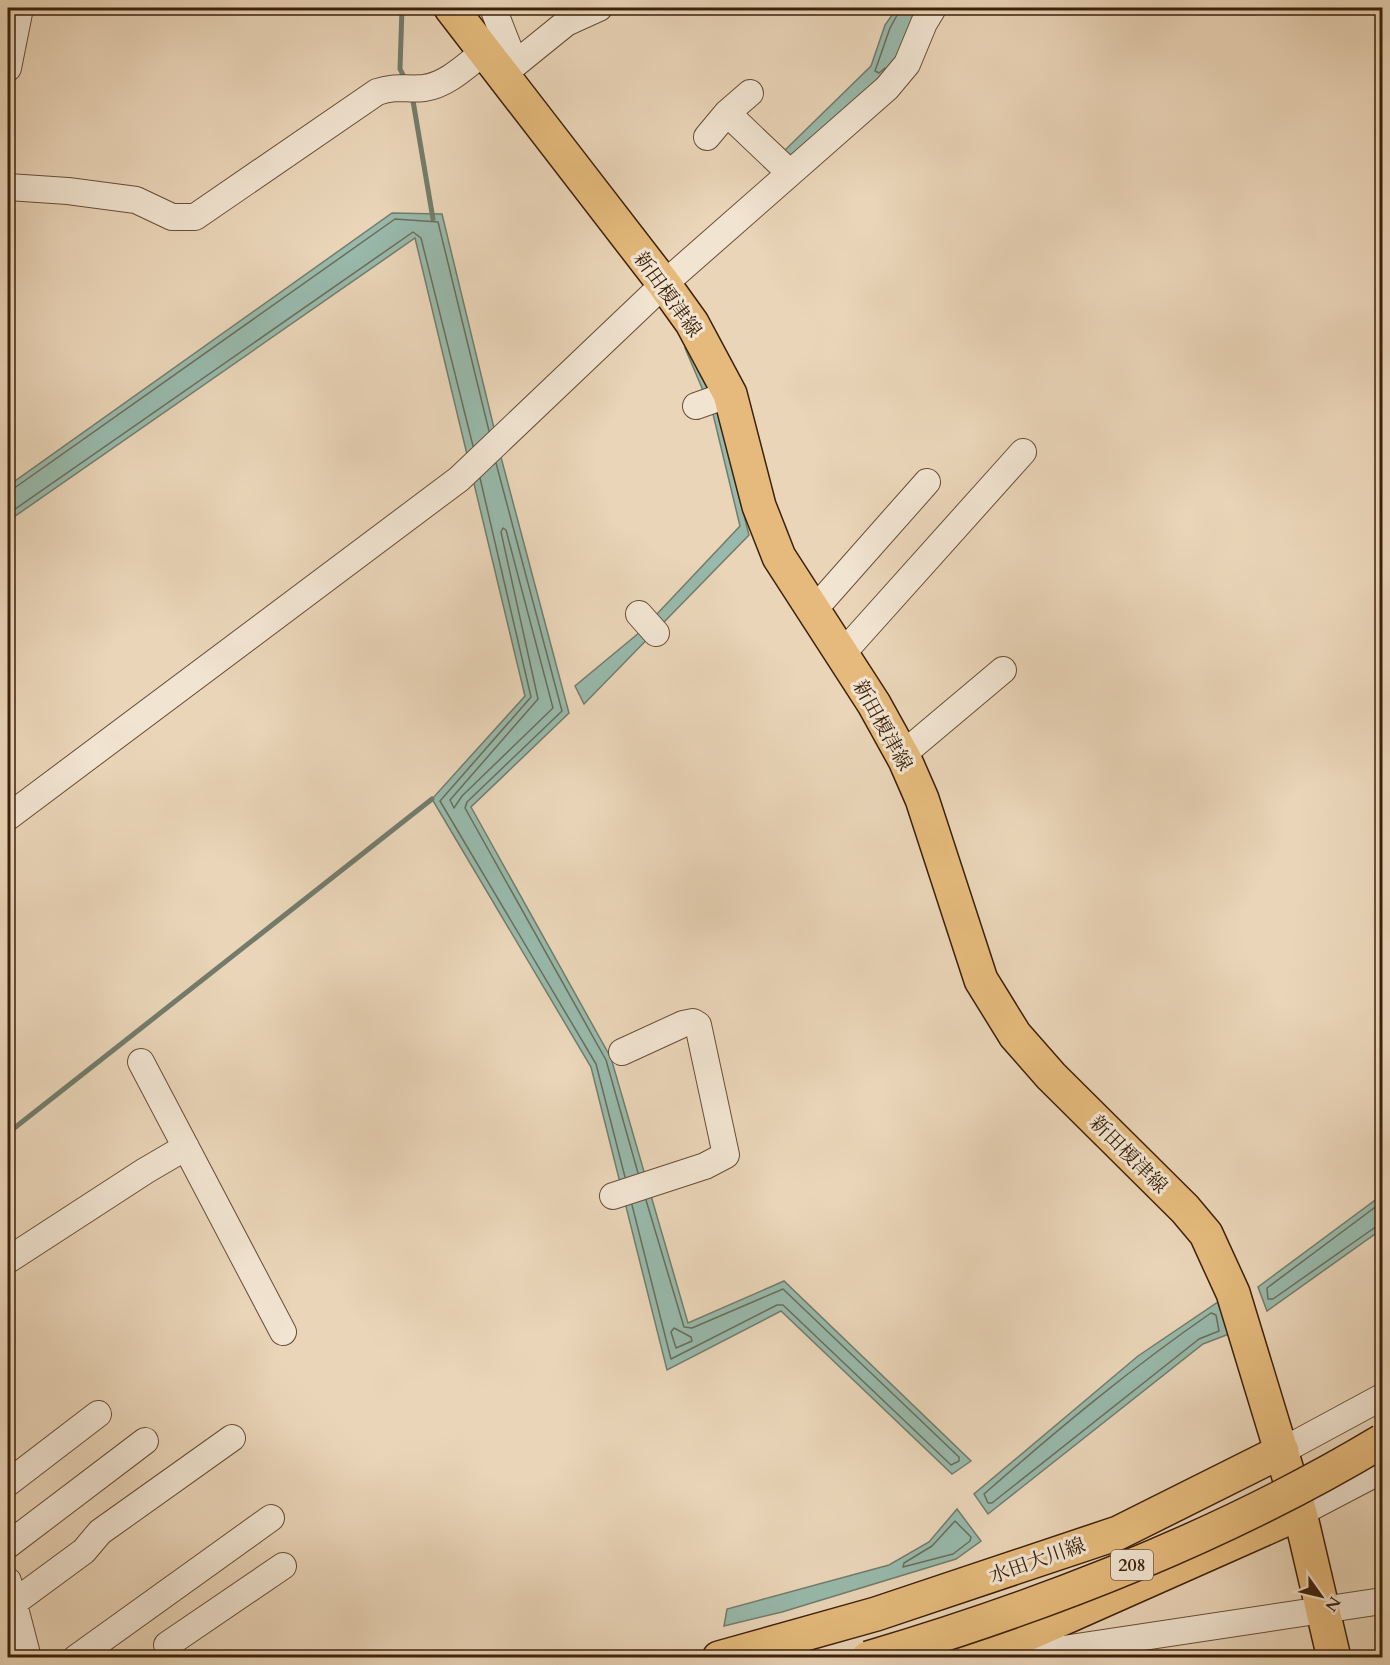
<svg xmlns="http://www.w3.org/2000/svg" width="1390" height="1665" font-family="Cardo,'Noto Serif JP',serif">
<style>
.water{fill:#98b9ab;stroke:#737c6b;stroke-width:1.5}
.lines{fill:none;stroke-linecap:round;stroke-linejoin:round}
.shore{stroke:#6a6d5a;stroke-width:1.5}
.stream{stroke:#737c6b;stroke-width:5}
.minor-casing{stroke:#684e36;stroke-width:28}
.major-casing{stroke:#3c210a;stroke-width:36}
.minor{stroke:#f1e4d1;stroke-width:26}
.major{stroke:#e5ba7c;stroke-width:33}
.highway-bridge-casing{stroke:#3c210a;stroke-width:36;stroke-linecap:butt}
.highway-bridge{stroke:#e5ba7c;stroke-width:33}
.labels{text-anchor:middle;stroke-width:6;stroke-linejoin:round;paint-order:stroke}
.shield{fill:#f1e4d1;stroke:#725c46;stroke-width:1.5}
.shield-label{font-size:18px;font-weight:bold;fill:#3c210a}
.street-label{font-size:20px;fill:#3c210a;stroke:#f1e4d1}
</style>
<rect width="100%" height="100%" fill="#ead5b8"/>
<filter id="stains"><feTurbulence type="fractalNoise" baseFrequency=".00333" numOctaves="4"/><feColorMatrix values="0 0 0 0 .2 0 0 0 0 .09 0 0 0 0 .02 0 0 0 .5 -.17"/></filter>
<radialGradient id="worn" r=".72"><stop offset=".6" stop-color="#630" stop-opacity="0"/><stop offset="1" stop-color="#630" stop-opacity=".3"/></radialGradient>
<!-- water -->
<path class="water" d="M 897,8 L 923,8 L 895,67 L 796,159 L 782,153 L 871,66 L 885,25 Z
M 392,213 L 442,214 L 502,461 L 569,713 L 471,807 L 611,1058 L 688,1323 L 784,1281 L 971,1461 L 952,1474 L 781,1311 L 667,1370 L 591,1067 L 432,799 L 525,696 L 415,238 L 8,521 L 8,486 Z
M 685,348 L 693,348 L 709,378 L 749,535 L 584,704 L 575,686 L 640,632 L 740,526 L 713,414 Z
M 1382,1195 L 1382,1229 L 1267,1311 L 1258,1287 Z
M 1218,1302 L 1229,1334 L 1203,1344 L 988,1514 L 974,1494 L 1138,1356 Z
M 957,1509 L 981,1541 L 956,1559 L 782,1612 L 724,1626 L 727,1609 L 889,1565 L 929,1542 Z"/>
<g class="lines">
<!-- shore -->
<path class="shore" d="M 885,68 L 879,73 L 875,71 L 890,28 L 901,8
M 496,463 L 562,711 L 467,802 L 465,808 L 606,1060 L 638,1173
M 480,478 L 531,697 L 440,801 L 596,1064 L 625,1177
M 8,490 L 13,489 L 395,219 L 438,222 L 489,431
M 8,514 L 413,232 L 421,238 L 473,446
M 503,528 L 506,530 L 553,708 L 462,796 L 454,808 L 450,800 L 538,699 L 501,532 Z
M 1382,1202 L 1267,1288 L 1268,1299 L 1273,1299 L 1377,1226 L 1382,1224
M 632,1205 L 671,1359 L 777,1305 L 783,1305 L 951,1465 L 959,1461 L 959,1457 L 783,1289 L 692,1328 L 684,1327 L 646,1200
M 1211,1313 L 1216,1315 L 1219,1331 L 1199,1339 L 992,1503 L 988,1503 L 984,1494 C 1057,1430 1131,1368 1211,1313 Z
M 674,1328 L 691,1337 L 692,1341 L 676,1348 L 671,1332 Z
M 955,1521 L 971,1537 L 970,1541 L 953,1554 L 903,1567 L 904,1563 L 932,1546 Z"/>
<!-- stream -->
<path class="stream" d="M 402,8 L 400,69 L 406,81
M 412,95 L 433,219
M 8,1133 L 432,799"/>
<defs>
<path id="minor" d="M 493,8 L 515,64
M 8,68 L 20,8
M 503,74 L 566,23 L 599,8
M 727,113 L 750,93
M 707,137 L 727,113 L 790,173
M 8,187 L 68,191 L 136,200 L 172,217 L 195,217 L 377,92 C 399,85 405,90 424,88 C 447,85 467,65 485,51
M 696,406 L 730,394
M 812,612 L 927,482
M 639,614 L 656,633
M 841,655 L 1023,452
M 902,755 L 1003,670
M 8,817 L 459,479 L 664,284 L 887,88 L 907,64 L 924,23 L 933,8
M 141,1062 L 283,1332
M 613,1196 L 705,1166 L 726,1155 L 698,1025 L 693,1022 L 683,1024 L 622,1052
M 8,1260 L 145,1171 L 186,1147
M 1282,1451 L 1382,1397
M 8,1483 L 98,1414
M 1300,1513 L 1382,1470
M 8,1545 L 145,1441
M 8,1581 L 28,1658
M 12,1604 L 84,1551 L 100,1532 L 232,1438
M 1012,1641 L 1030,1654 L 1382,1601
M 76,1658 L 271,1518
M 173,1658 L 167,1645 L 283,1566"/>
<path id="major" d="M 451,8 L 664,284 L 692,323 L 730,394 L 759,506 L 779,557 L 874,704 L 905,760 L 922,799 L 981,980 L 1015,1035 L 1051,1076 L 1185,1209 L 1206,1234 L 1233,1293 L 1300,1513 L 1334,1658
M 719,1658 L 876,1614 L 1118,1533 L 1282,1451
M 963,1658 L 1012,1641 L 1300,1513"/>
</defs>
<!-- minor casing -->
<use href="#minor" class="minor-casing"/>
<!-- major casing -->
<use href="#major" class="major-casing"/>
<!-- minor -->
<use href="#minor" class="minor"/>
<!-- major -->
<use href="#major" class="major"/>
<defs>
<path id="highway-bridge" d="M 868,1658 C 1044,1606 1224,1536 1382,1441"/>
</defs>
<!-- highway-bridge casing -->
<use href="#highway-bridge" class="highway-bridge-casing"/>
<!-- highway-bridge -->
<use href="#highway-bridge" class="highway-bridge"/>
</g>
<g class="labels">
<!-- shield labels -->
<rect class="shield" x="1111" y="1550" width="42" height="30" rx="4.5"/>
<g class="shield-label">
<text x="1132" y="1571">208</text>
</g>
<!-- street labels -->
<g class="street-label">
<text transform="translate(668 294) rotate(54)" y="7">新田榎津線</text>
<text transform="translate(883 725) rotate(61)" y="7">新田榎津線</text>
<text transform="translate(1129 1154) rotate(45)" y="7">新田榎津線</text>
<text transform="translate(1037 1560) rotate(-19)" y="7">水田大川線</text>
</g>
</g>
<!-- margin -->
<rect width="1390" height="1665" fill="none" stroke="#ead5b8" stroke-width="30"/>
<rect x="9" y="9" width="1372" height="1647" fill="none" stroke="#3c210a" stroke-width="3"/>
<rect x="15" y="15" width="1360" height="1635" fill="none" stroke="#3c210a" stroke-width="1.5"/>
<!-- north arrow -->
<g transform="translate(1321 1596) rotate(124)" stroke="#f1e4d1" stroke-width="4.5" paint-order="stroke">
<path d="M0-4.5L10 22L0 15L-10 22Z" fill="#3c210a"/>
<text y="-9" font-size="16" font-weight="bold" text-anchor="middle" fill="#3c210a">N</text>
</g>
<rect width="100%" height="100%" filter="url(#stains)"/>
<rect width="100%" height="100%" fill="url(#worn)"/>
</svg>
